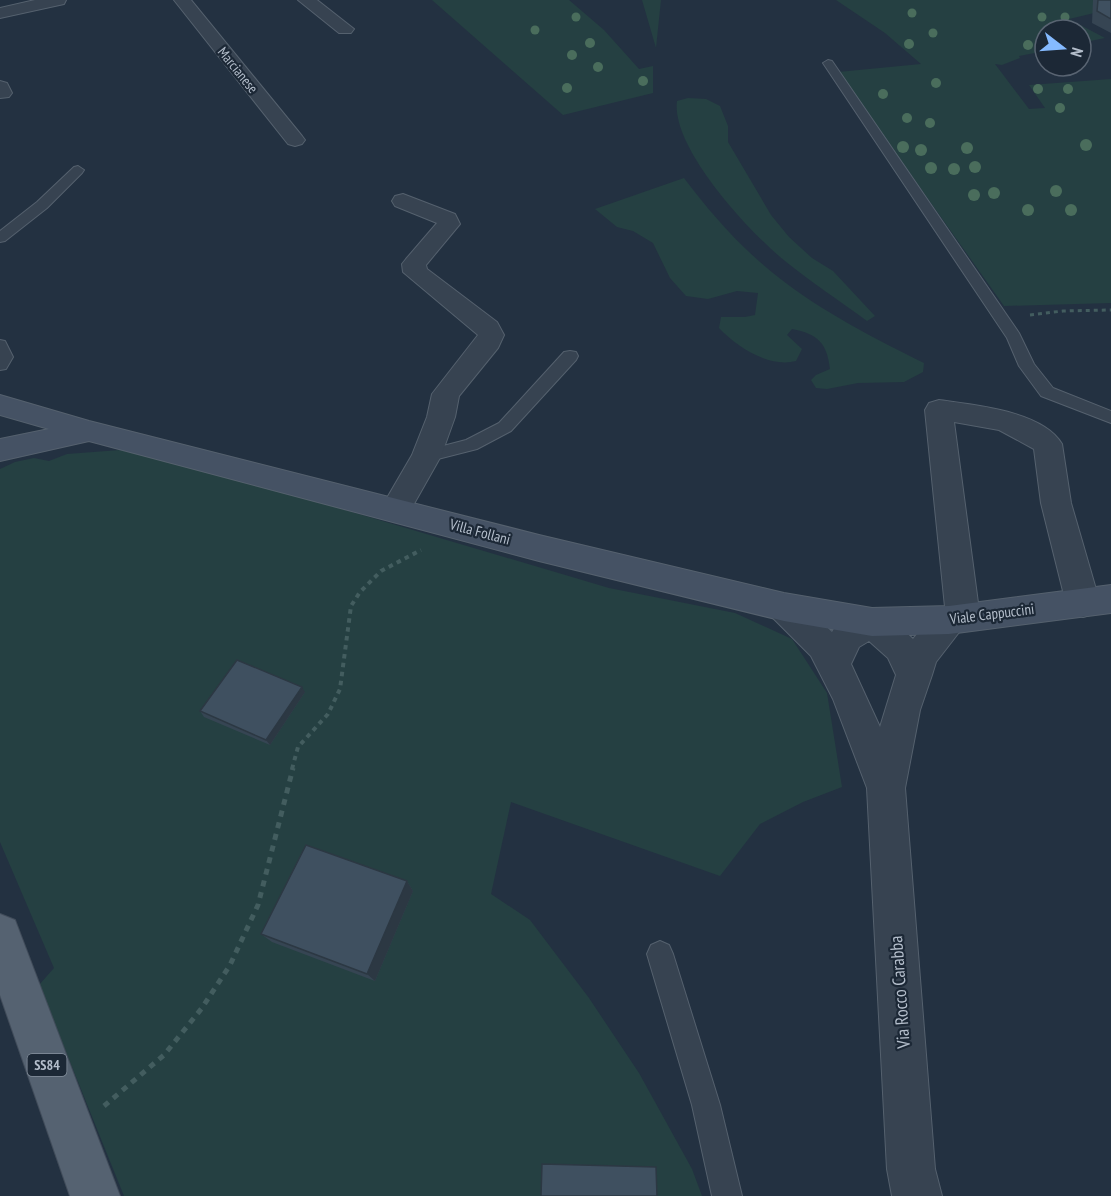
<svg xmlns="http://www.w3.org/2000/svg" width="1111" height="1196" font-family="'PT Sans Narrow',sans-serif">
<style>
.green{fill:#254042}
.lines{fill:none;stroke-linecap:round;stroke-linejoin:round}
.lane-casing{stroke:#55616e;stroke-width:2}
.street-casing{stroke:#55616e;stroke-width:2}
.secondary-casing{stroke:#55616e;stroke-width:2}
.primary-casing{stroke:#414c5a;stroke-width:2}
.path-far2{stroke:#435d5f;stroke-width:3;stroke-dasharray:4 4;stroke-linecap:butt}
.path-far1{stroke:#435d5f;stroke-width:4;stroke-dasharray:4.5 4.5;stroke-linecap:butt}
.path{stroke:#435d5f;stroke-width:5;stroke-dasharray:6 6;stroke-linecap:butt}
.lane{fill:#374351;fill-rule:evenodd}
.street{fill:#374351;fill-rule:evenodd}
.secondary{fill:#455264;fill-rule:evenodd}
.primary{fill:#556271;fill-rule:evenodd}
.tree{fill:#4a6d5c}
.wall{fill:#364553}
.shaded-wall{fill:#2c3843}
.building{fill:#3f5060;stroke:#2c3843;stroke-width:1.5}
.labels{text-anchor:middle;stroke-width:4.5;stroke-linejoin:round;paint-order:stroke}
.far-street-label{font-size:14px;fill:#b4becb;stroke:#1c2836}
.shield{fill:#1c2836;stroke:#86919e;stroke-width:1.5}
.shield-label{font-size:14px;font-weight:bold;fill:#b4becb}
.street-label{font-size:15px;fill:#b4becb;stroke:#1c2836}
.near-street-label{font-size:18px;fill:#b4becb;stroke:#1c2836}
</style>
<rect width="100%" height="100%" fill="#233141"/>
<!-- green -->
<path class="green" d="M 432,0 L 569,0 L 604,30 L 639,69 L 653,66 L 653,93 L 563,115 Z
M 642,0 L 661,0 L 656,48 Z
M 836,0 L 1097,0 L 1111,9 L 1069,19 L 1105,38 L 1081,43 L 1081,30 L 1045,30 L 1045,51 L 1019,56 L 1020,58 L 1002,65 L 995,64 L 1029,109 L 1045,108 L 1029,85 L 1111,79 L 1111,303 L 1004,306 L 838,72 L 921,64 L 885,33 Z
M 688,98 L 706,99 L 720,106 L 728,126 L 728,142 L 771,215 L 789,237 L 812,258 L 833,271 L 875,316 L 867,321 C 840,301 811,282 785,261 C 750,233 671,148 677,101 Z
M 684,178 C 712,215 742,249 778,277 C 821,311 875,339 924,363 L 923,372 L 904,382 L 858,383 L 827,389 L 816,388 L 811,380 L 816,375 L 830,369 C 827,343 818,334 792,329 L 787,335 L 802,349 L 796,361 C 769,368 737,347 719,328 L 721,317 L 745,317 L 755,315 L 758,293 L 737,291 L 708,299 L 686,296 L 670,278 L 653,243 L 633,231 L 617,227 L 595,209 Z
M 120,450 L 227,475 L 609,588 L 735,613 L 792,639 L 827,693 L 842,787 L 803,802 L 760,824 L 720,876 L 511,802 L 491,894 L 530,920 L 589,998 L 639,1073 L 692,1169 L 702,1196 L 124,1196 L 39,985 L 54,968 L 0,842 L 0,469 L 15,462 L 34,458 L 49,461 L 67,454 Z"/>
<g class="lines">
<defs>
<path id="lane" d="M 828,60 L 832,61 L 1019,333 L 1034,364 L 1053,388 L 1111,411 L 1111,423 L 1041,396 L 1019,366 L 1007,338 L 823,63 Z
M 78,166 L 84,170 L 82,173 L 47,208 L 5,241 L 0,242 L 0,231 L 37,202 L 74,167 Z
M 0,340 L 5,341 L 13,357 L 6,369 L 0,370 Z
M 570,351 L 576,352 L 578,356 L 576,360 L 511,431 L 477,449 L 426,462 L 420,460 L 417,456 L 420,452 L 466,440 L 499,423 L 564,352 Z
M 660,941 L 669,945 L 673,954 L 720,1105 L 742,1196 L 712,1196 L 692,1105 L 647,954 L 651,945 Z"/>
<path id="street" d="M 35,0 L 66,0 L 64,4 L 0,18 L 0,8 Z
M 174,0 L 191,0 L 302,136 L 305,140 L 302,144 L 295,146 L 288,144 Z
M 298,0 L 317,0 L 354,29 L 351,33 L 339,33 Z
M 0,81 L 7,83 L 12,93 L 9,97 L 0,98 Z
M 403,194 L 455,214 L 460,224 L 426,265 L 427,269 L 497,322 L 504,335 L 498,348 L 459,396 L 455,417 L 441,456 L 406,518 L 395,522 L 384,518 L 380,510 L 412,455 L 427,417 L 432,394 L 478,335 L 403,272 L 402,264 L 406,259 L 437,223 L 395,206 L 392,201 L 395,196 Z
M 939,400 C 974,405 1043,411 1062,444 L 1071,503 L 1100,603 L 1095,613 L 1083,617 L 1071,613 L 1066,603 L 1041,503 L 1034,449 L 999,430 L 954,422 L 980,618 L 975,628 L 960,631 L 936,662 L 932,675 L 920,710 L 905,788 L 935,1169 L 942,1196 L 892,1196 L 887,1169 L 867,788 L 833,699 L 811,656 L 772,617 L 767,607 L 772,597 C 798,588 815,616 832,632 L 835,627 L 872,608 L 884,612 L 913,639 L 937,610 L 945,607 L 925,410 L 929,403 ZM 869,641 L 888,658 L 896,675 L 880,727 L 851,664 L 859,647 Z"/>
<path id="secondary" d="M 0,395 L 89,421 L 539,535 L 784,593 L 872,608 L 949,606 L 1111,585 L 1111,613 L 949,634 L 872,636 L 784,621 L 539,561 L 89,441 L 0,461 L 0,439 L 49,429 L 0,415 Z"/>
<path id="primary" d="M 0,914 L 15,920 L 120,1196 L 70,1196 L 0,995 Z"/>
</defs>
<!-- lane casing -->
<use href="#lane" class="lane-casing"/>
<!-- street casing -->
<use href="#street" class="street-casing"/>
<!-- secondary casing -->
<use href="#secondary" class="secondary-casing"/>
<!-- primary casing -->
<use href="#primary" class="primary-casing"/>
<!-- path-far2 -->
<path class="path-far2" d="M 1030,315 L 1063,311 L 1111,310"/>
<!-- path-far1 -->
<path class="path-far1" d="M 292,769 L 298,747 L 328,714 L 340,689 L 351,606 L 360,592 L 381,571 L 421,550"/>
<!-- path -->
<path class="path" d="M 104,1106 L 164,1055 L 202,1008 L 230,965 L 258,905 L 293,768"/>
<!-- lane -->
<use href="#lane" class="lane"/>
<!-- street -->
<use href="#street" class="street"/>
<!-- secondary -->
<use href="#secondary" class="secondary"/>
<!-- primary -->
<use href="#primary" class="primary"/>
</g>
<!-- trees -->
<g class="tree">
<circle cx="912" cy="13" r="4.5"/>
<circle cx="576" cy="17" r="4.5"/>
<circle cx="1042" cy="17" r="4.5"/>
<circle cx="1065" cy="17" r="4.5"/>
<circle cx="535" cy="30" r="4.5"/>
<circle cx="933" cy="33" r="4.5"/>
<circle cx="590" cy="43" r="5"/>
<circle cx="909" cy="44" r="5"/>
<circle cx="1028" cy="45" r="5"/>
<circle cx="572" cy="55" r="5"/>
<circle cx="598" cy="67" r="5"/>
<circle cx="643" cy="81" r="5"/>
<circle cx="936" cy="83" r="5"/>
<circle cx="567" cy="88" r="5"/>
<circle cx="1038" cy="89" r="5"/>
<circle cx="1068" cy="89" r="5"/>
<circle cx="883" cy="94" r="5"/>
<circle cx="1060" cy="108" r="5"/>
<circle cx="907" cy="118" r="5"/>
<circle cx="930" cy="123" r="5"/>
<circle cx="1086" cy="145" r="6"/>
<circle cx="903" cy="147" r="6"/>
<circle cx="967" cy="148" r="6"/>
<circle cx="921" cy="150" r="6"/>
<circle cx="975" cy="167" r="6"/>
<circle cx="931" cy="168" r="6"/>
<circle cx="954" cy="169" r="6"/>
<circle cx="1056" cy="191" r="6"/>
<circle cx="994" cy="193" r="6"/>
<circle cx="974" cy="195" r="6"/>
<circle cx="1028" cy="210" r="6"/>
<circle cx="1071" cy="210" r="6"/>
</g>
<!-- wall -->
<path class="wall" d="M 1093,0 L 1111,0 L 1111,33 L 1092,23 Z
M 305,692 L 270,745 L 204,717 L 200,711 Z
M 407,881 L 413,891 L 375,981 L 272,942 L 261,934 Z"/>
<!-- shaded-wall -->
<path class="shaded-wall" d="M 302,687 L 305,692 L 270,745 L 266,740 Z
M 407,881 L 413,891 L 375,981 L 367,974 Z"/>
<!-- building -->
<path class="building" d="M 1098,0 L 1111,0 L 1111,19 L 1097,11 Z
M 237,660 L 302,687 L 266,740 L 200,711 Z
M 306,845 L 407,881 L 367,974 L 261,934 Z
M 542,1164 L 656,1167 L 657,1196 L 541,1196 Z"/>
<g class="labels">
<!-- far-street labels -->
<g class="far-street-label">
<text transform="translate(238 70) rotate(51)" y="5">Marcianese</text>
</g>
<!-- shield labels -->
<rect class="shield" x="27.5" y="1054" width="39" height="22" rx="4.5"/>
<g class="shield-label">
<text x="47" y="1070">SS84</text>
</g>
<!-- street labels -->
<g class="street-label">
<text transform="translate(480 532) rotate(15)" y="5">Villa Follani</text>
<text transform="translate(992 614) rotate(-7)" y="5">Viale Cappuccini</text>
</g>
<!-- near-street labels -->
<g class="near-street-label">
<text transform="translate(900 992) rotate(-94)" y="6">Via Rocco Carabba</text>
</g>
</g>
<!-- north arrow -->
<g transform="translate(1063 48) rotate(107)"><circle r="28" fill="#1c2836" stroke="#596472" stroke-width="1.5"/>
<path d="M0-4.5L10 22L0 15L-10 22Z" fill="#85baff"/>
<text y="-9" font-size="16" font-weight="bold" text-anchor="middle" fill="#b4becb">N</text>
</g>
</svg>
